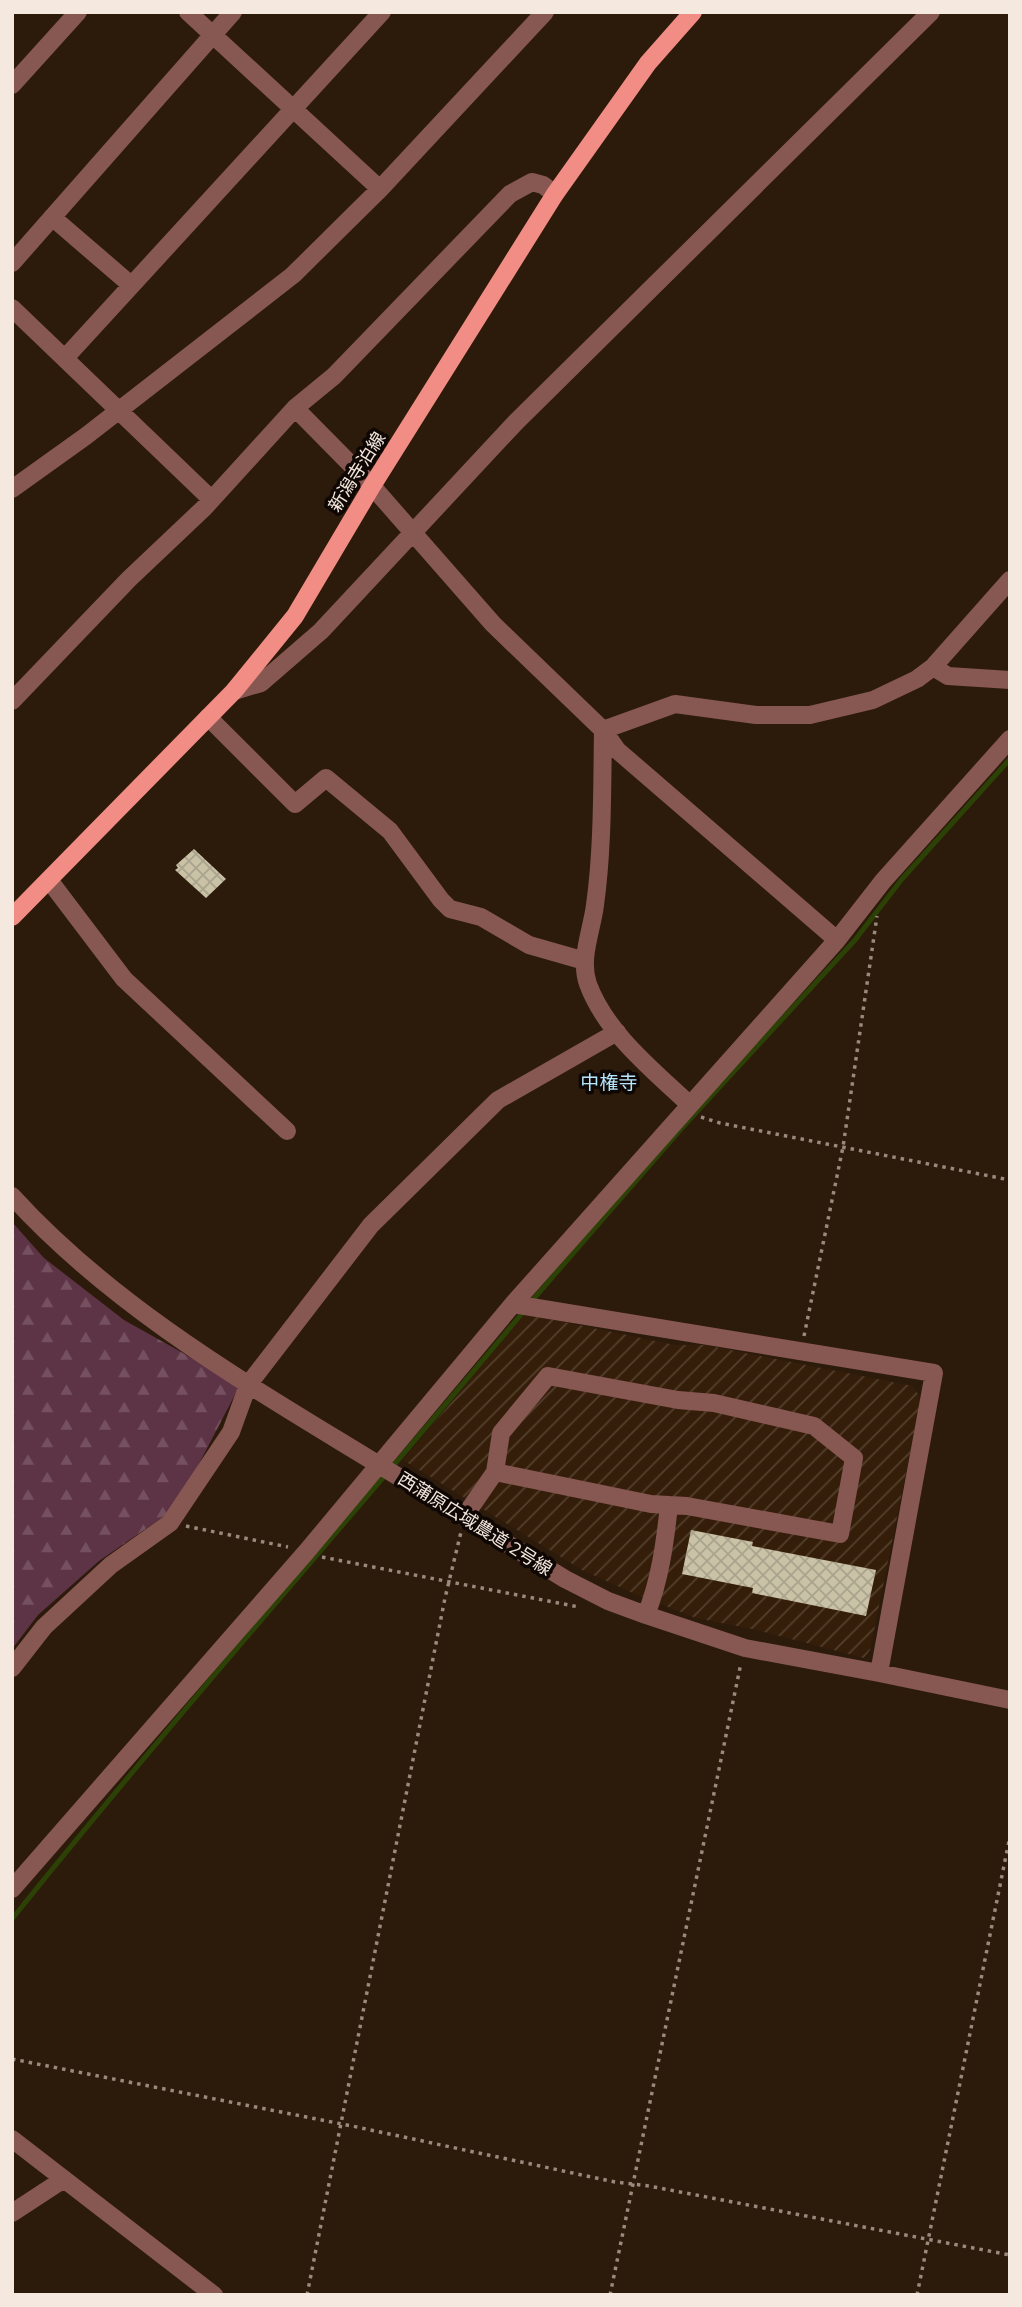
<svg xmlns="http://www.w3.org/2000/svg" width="1022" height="2307" font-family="Mulish,'Noto Sans JP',sans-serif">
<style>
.industrial{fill:url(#industrial-furrows)}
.forest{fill:url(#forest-firs)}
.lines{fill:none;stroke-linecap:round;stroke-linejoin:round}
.stream{stroke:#2c4105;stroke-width:5}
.building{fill:url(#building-cross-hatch)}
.path{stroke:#998a7e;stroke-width:3.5;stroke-dasharray:3.5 5;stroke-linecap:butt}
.minor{stroke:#875752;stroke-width:18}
.major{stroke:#f18d84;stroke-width:18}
.labels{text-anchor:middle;stroke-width:7;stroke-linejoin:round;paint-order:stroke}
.street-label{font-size:18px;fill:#f5e8df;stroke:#0f0703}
.neighbourhood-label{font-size:19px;fill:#b5e6fe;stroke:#0f0703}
</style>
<defs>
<pattern id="industrial-furrows" width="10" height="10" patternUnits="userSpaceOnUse" patternTransform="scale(1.75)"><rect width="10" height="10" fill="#351e09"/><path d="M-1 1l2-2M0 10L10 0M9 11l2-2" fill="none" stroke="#533f2c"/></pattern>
<pattern id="forest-firs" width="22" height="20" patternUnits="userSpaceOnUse" patternTransform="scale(1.75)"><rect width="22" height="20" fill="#5d3346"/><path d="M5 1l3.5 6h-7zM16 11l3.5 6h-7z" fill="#755160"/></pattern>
<pattern id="building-cross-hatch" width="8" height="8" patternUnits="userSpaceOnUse" patternTransform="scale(1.75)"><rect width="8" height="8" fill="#cac2a6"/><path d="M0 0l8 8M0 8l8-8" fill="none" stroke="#aaa38d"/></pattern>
</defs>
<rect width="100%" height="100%" fill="#2c1a0b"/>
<!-- industrial -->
<path class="industrial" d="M 525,1314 L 675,1345 L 705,1345 L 913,1386 L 921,1399 L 870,1650 L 864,1658 L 752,1629 L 696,1618 L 633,1593 L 582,1570 L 403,1460 Z"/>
<!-- forest -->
<path class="forest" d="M 12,1222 L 44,1258 L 124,1320 L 240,1385 L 176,1508 L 99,1561 L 38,1615 L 12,1649 Z"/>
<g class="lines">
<!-- stream -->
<path class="stream" d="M 530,1303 L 681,1129 L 855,940 L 902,879 L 1010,759
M 12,1919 C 178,1712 354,1515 524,1311"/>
</g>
<!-- building -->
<path class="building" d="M 194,849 L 226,879 L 206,898 L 175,870 L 178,868 L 176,865 Z
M 691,1530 L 753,1542 L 752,1546 L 876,1570 L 866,1616 L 752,1593 L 753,1588 L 682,1574 Z"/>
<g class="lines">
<!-- path -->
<path class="path" d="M 701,1117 L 720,1123 L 1010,1180
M 804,1336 L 843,1147 L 877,916
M 186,1526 L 288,1547
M 322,1557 L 579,1607
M 12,2059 L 352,2126 L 615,2182 L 649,2186 L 1010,2255
M 307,2295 L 445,1598 L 461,1532
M 610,2295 L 741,1663
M 917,2295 L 1010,1836"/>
<!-- minor -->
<path class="minor" d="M 188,12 L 380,189
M 12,85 L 78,12
M 52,217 L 131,285
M 12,263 L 233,12
M 12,308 L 211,499
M 65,358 L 382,12
M 295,408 L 372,486 L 493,624 L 603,730 L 617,750 L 837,940
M 12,489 L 86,436 L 293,275 L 380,189 L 545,12
M 933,667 L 948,676 L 1010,680
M 234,691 L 261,683 L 321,631 L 516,422 L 931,12
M 12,701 L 129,579 L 204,508 L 295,408 L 334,376 L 510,194 L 532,182 L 543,185 L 555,194
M 208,717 L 295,804 L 326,778 L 390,831 L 441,900 L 450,909 L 481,917 L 529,945 L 585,961
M 603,730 L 675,704 L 756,715 L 810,715 L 873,700 L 917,679 L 933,667 L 1010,580
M 603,730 C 602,788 603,847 595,905 C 592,930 579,959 588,984 C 606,1033 653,1070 690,1105
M 49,880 L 124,979 L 287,1131
M 12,1196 C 104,1297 223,1370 338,1440 C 414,1486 489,1532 565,1579 L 608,1601 L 646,1615 L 745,1648 L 879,1673 L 1010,1700
M 513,1304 L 934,1373 L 879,1673
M 464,1517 L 495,1472 L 501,1433 L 548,1376 L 678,1400 L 714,1403 L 814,1426 L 854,1458 L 840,1534 L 687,1506 L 651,1504 L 495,1472
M 646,1615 C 660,1580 665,1543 669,1505
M 12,1668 L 44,1627 L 111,1565 L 170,1523 L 231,1432 L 248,1385 L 371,1225 L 498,1100 L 617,1032
M 12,1889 L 307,1551 L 513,1304 L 837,940 L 883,881 L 1010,739
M 12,2139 L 214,2295
M 12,2213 L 64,2179"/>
<!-- major -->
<path class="major" d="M 12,917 L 234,691 L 295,616 L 372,486 L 555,194 L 648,63 L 693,12"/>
</g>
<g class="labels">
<!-- street labels -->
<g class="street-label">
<text transform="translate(357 472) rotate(-58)" y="6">新潟寺泊線</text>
<text transform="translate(475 1524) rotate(32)" y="6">西蒲原広域農道 2号線</text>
</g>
<!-- neighbourhood labels -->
<g class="neighbourhood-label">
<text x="609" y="1089">中権寺</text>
</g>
</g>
<!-- border -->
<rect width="1022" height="2307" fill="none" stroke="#f5e8df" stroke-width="28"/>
</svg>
